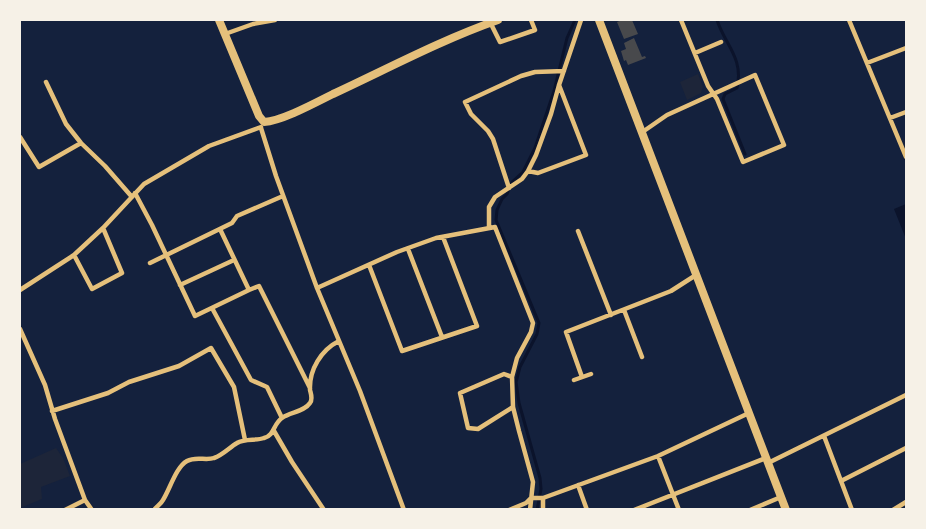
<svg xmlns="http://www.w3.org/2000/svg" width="926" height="529" font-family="'IBM Plex Sans',sans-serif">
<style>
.green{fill:#1d2539}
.water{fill:#0b132b}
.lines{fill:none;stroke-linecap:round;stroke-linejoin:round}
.stream{stroke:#0b132b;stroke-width:3}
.building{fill:#48494c}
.minor{stroke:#e5c07b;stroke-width:4.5}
.primary{stroke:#e5c07b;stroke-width:8}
</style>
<rect width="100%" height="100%" fill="#14213d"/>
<!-- green -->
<path class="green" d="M 698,74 L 703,87 L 701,93 L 687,100 L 680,82 Z
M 56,448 L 63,458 L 70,476 L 41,487 L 42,499 L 20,508 L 20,464 Z"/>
<!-- water -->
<path class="water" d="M 906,204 L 906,239 L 894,209 Z"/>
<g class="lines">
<!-- stream -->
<path class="stream" d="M 717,20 C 725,45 744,58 737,88 L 725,94 L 723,99 L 745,154
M 537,510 L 541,489 L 540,478 L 519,403 L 516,382 L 520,367 L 537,334 L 539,323 L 496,220 L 497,210 L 502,199 L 507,194 L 512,182 L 523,172 L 535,148 L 554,91 L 567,38 L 575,20"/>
</g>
<!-- building -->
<path class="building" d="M 622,20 L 632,20 L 638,34 L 624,39 L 617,22 Z
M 634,38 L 642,57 L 645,56 L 646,58 L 628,65 L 626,60 L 624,61 L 621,51 L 626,49 L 624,43 Z"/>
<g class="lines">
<!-- minor -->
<path class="minor" d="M 849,20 L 906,157
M 490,22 L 500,42 L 535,30 L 531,20
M 225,34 L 253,24 L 275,20
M 695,53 L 721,42
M 867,63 L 906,48
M 46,82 L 66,124 L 81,143 L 105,166 L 132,197
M 890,118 L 906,112
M 261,128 L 276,176 L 317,288 L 360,391 L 404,510
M 641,133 L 667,115 L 755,75 L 784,145 L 743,162 L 717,99 L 708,86 L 681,20
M 20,137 L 39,167 L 81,143
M 528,171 L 538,173 L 586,155 L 559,85
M 509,188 L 493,139 L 488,131 L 471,114 L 465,102 L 521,76 L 535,72 L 564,71
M 135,193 L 152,225 L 195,316 L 249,290 L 259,286 L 310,388
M 489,228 L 489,207 L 495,197 L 522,179 L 528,171 L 536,155 L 551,114 L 559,85 L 581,20
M 220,229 L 249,290
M 578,231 L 611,315
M 408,249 L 442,337
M 74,255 L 92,289 L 122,273 L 103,228
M 150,263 L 232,223 L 237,216 L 283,196
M 369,265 L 402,351 L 477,326 L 443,237
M 180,285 L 234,260
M 317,288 L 397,252 L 436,238 L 495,227 L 533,323 L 531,332 L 517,358 L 512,377 L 513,407 L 519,431 L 533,482 L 530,510
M 20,290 L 74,255 L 103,228 L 144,184 L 209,146 L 261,127
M 212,308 L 251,380 L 267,387 L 282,418
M 624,310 L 642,357
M 20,329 L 45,385 L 55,419 L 85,500 L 92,510
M 512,377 L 504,374 L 460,393 L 468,428 L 478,429 L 513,407
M 582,377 L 566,332 L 671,291 L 696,275
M 574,380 L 591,374
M 52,411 L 108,393 L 129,382 L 179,366 L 211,348 L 234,387 L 245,440
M 274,431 L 292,462 L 324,510
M 824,436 L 852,510
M 658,456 L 679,510
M 768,463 L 906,395
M 841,481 L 906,448
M 578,485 L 587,510
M 543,498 L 543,510
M 65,510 L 85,500
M 154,510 C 157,506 161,504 163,500 C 170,489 176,467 187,461 C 196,456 206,461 214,458 C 223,455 230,447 237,443 C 245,438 256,441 264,438 C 275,435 273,424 282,418 C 290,412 304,412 310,403 C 313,399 311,394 310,390 C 309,370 321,350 339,341
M 509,510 L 526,503 L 531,498 L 543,498 L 658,456 L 749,413
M 634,510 L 766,458
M 750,510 L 781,497
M 893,510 L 906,502"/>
<!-- primary -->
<path class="primary" d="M 219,20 L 259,116 L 264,122 C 282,121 315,103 333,94 C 387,69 441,40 498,20
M 599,20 L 786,510"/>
</g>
<!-- border -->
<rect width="926" height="529" fill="none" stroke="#f6f1e7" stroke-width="42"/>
</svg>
